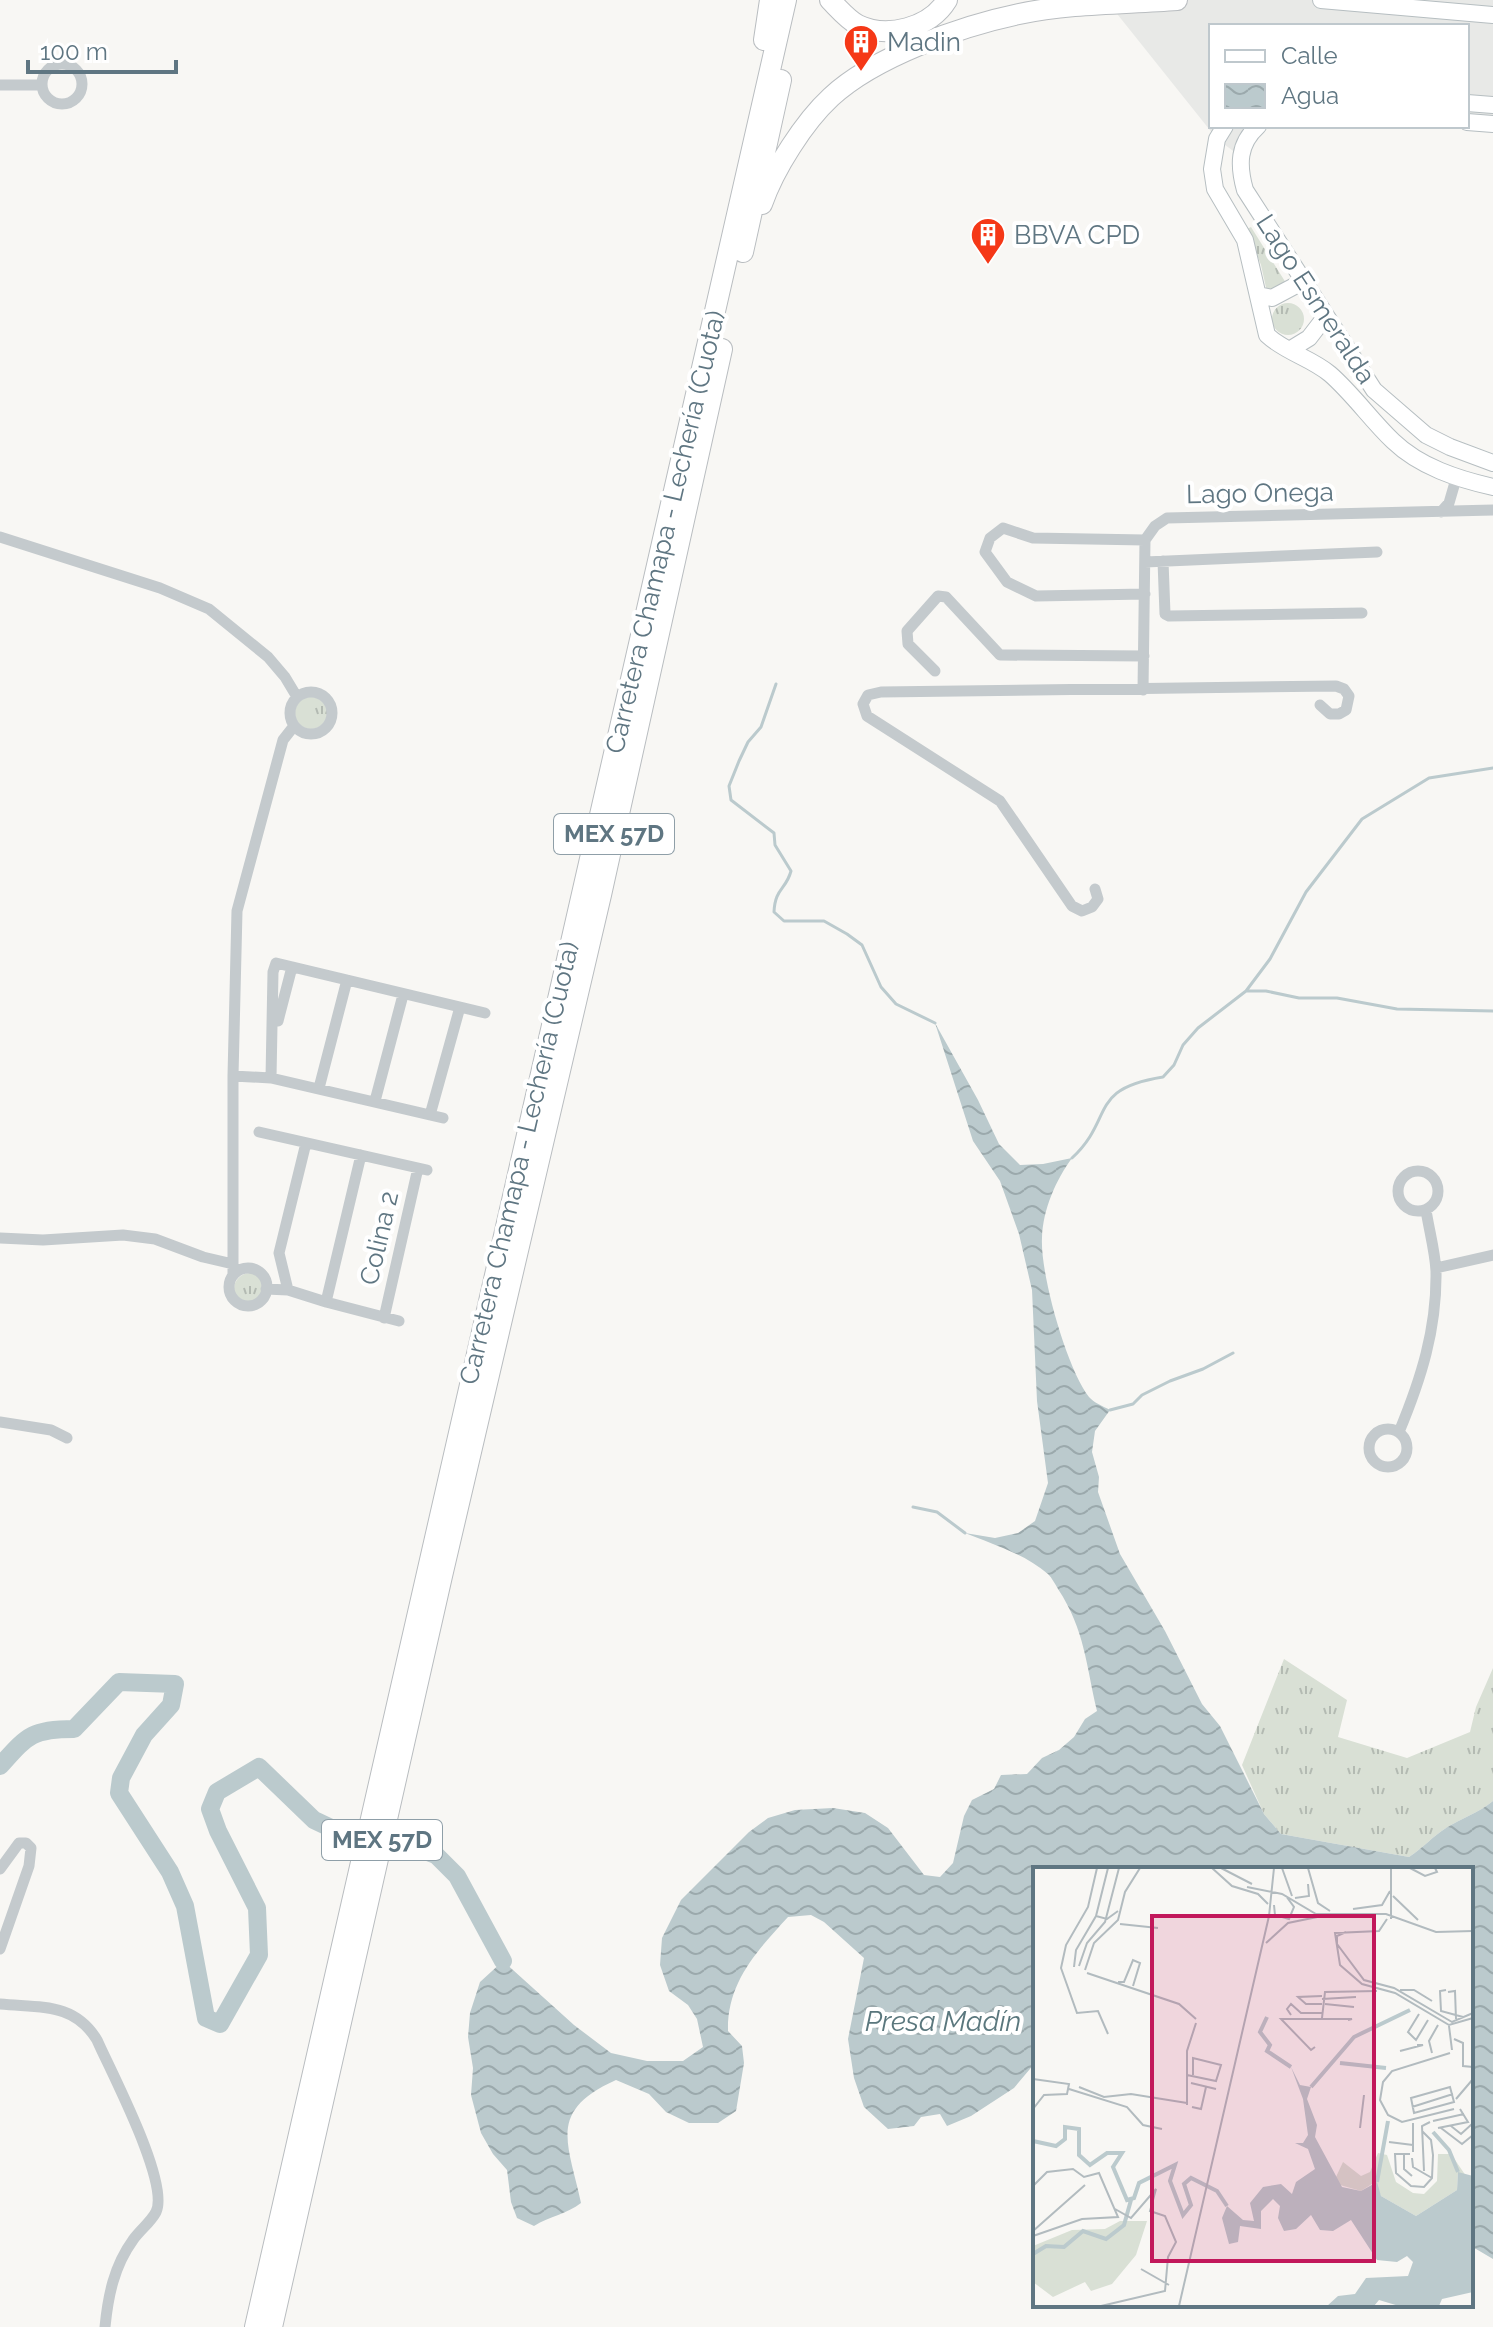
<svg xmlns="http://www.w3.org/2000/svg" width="1493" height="2327" font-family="Raleway,sans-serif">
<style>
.built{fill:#e8e9e7}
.grass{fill:url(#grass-tufts)}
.water{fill:url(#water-waves)}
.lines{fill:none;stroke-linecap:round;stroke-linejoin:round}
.stream{stroke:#bbcacd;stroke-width:3}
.river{stroke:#bbcacd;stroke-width:18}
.secondary-casing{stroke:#b6bec1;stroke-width:18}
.highway-casing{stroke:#b9bdc0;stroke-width:22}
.street{stroke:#c4cacd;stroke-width:11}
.secondary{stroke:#fff;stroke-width:16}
.highway{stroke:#fff;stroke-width:20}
.labels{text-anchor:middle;stroke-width:8;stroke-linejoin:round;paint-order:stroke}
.shield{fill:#fff;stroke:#8f9fa8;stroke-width:2}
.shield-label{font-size:24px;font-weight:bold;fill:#5f7682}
.poi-label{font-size:26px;fill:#5f7682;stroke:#fff;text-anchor:start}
.street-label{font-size:26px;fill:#5f7682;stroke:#fff}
.water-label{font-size:28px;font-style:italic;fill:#5a777d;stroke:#fff}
.inset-river{fill:none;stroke:#bbcacd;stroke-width:4}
.inset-road{fill:none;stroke:#b2bbbf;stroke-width:2}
.view{fill:#c2185b;fill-opacity:0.15;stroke:#c2185b;stroke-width:4}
.inset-edge{fill:none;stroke:#5f7682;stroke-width:4}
</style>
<defs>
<pattern id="grass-tufts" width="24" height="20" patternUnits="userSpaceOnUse" patternTransform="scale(2)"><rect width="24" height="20" fill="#d9e0d5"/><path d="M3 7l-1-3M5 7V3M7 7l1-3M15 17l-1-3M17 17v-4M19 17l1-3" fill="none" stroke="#b3bab2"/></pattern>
<pattern id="water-waves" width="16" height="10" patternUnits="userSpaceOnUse" patternTransform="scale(2)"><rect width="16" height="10" fill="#bbcacd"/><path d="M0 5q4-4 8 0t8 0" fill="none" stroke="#9ba9ac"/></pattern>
</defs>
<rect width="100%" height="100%" fill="#f8f7f4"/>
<!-- built -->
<path class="built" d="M 1106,0 L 1493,0 L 1493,124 L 1467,122 L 1467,26 L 1211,26 L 1211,126 L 1258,126 L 1240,156 L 1217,139 Z"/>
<!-- grass -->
<path class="grass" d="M 1251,227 L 1286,283 L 1267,292 L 1261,265 L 1247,229 Z
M1272 319a16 16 0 1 1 32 0a16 16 0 1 1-32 0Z
M295 713a16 16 0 1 1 32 0a16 16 0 1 1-32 0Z
M234 1289a16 16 0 1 1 32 0a16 16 0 1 1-32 0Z
M 1284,1659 L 1347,1700 L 1338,1737 L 1407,1758 L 1470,1732 L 1476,1707 L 1493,1668 L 1493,1801 C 1478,1813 1462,1818 1446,1828 C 1433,1836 1423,1848 1409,1857 L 1281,1834 L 1264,1814 L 1242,1765 Z"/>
<!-- water -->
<path class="water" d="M 935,1023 L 978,1100 L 999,1144 L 1020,1165 L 1043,1164 L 1072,1158 C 1056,1180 1043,1209 1042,1238 C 1040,1274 1067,1369 1089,1397 C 1094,1403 1103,1406 1110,1410 L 1095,1431 L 1092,1452 L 1099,1477 L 1098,1492 L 1120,1554 L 1165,1631 L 1202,1704 L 1220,1726 L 1264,1814 L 1281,1834 L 1409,1857 C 1423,1848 1433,1836 1446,1828 C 1462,1818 1478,1813 1493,1801 L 1493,2259 L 1471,2246 L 1471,1869 L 1035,1869 L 1035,2063 L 1014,2088 L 971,2116 L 947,2126 L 940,2114 L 921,2117 L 914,2126 L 888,2129 L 864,2107 L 854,2078 L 848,2039 L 864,1958 L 824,1922 L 811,1915 L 788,1917 C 757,1951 727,1982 728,2031 L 742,2046 L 744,2063 L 736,2111 L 718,2123 L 689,2123 L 666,2112 L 649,2094 L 616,2080 C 547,2111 568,2142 581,2203 C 567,2214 550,2216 534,2226 L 517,2218 L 511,2202 L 507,2170 L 493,2154 L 481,2133 L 471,2095 L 473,2068 L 468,2037 L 470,2013 L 480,1982 L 503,1961 L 574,2025 L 611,2053 L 647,2061 L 683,2061 L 703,2047 L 697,2019 L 688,2005 L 669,1991 L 660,1965 L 662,1938 L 681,1900 L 749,1832 L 768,1818 L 795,1810 L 833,1808 L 865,1813 L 888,1828 L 924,1875 L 940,1877 L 953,1863 L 964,1816 L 972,1800 L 994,1789 L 1001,1775 L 1027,1774 L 1042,1758 L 1059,1750 L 1074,1737 L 1085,1719 L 1097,1711 C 1086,1665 1085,1630 1058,1589 C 1055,1584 1052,1578 1048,1574 C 1025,1554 992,1544 965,1533 L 995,1538 L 1018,1533 L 1035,1521 L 1048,1483 L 1037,1401 L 1032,1290 L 1019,1234 L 1000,1181 L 973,1141 Z"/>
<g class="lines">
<!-- stream -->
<path class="stream" d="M 776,684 L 761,727 L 748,742 L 739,761 L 729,786 L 731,800 L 774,833 L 775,845 L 791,871 C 786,890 775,888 774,912 L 784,921 L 824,921 L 847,934 L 862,945 L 881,987 L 896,1004 L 935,1023
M 1247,991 L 1266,991 L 1299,998 L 1337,998 L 1397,1009 L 1493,1011
M 1072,1158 C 1115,1118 1087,1089 1163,1077 L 1174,1065 L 1183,1045 L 1198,1028 L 1246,991 L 1270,959 L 1306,892 L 1362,819 L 1429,778 L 1493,768
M 1110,1410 L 1133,1404 L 1142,1395 L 1170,1381 L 1203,1369 L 1233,1353
M 913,1507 L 937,1512 L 965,1533"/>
<!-- river -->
<path class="river" d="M 0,1766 C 27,1736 31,1729 74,1729 L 119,1682 L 175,1684 L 171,1705 L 144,1735 L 121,1778 L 119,1793 L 170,1872 L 185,1906 L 206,2018 L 220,2024 L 259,1955 L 257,1908 L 218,1831 L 210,1809 L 217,1792 L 259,1767 L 314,1820 L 333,1829 L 389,1837 L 436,1855 L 457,1876 L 503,1961"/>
<defs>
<path id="secondary" d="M 1321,0 L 1493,15
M 1467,103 L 1493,105
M 1467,122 L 1493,124
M 1225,126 L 1217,139 L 1212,169 L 1215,189 L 1245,240 L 1267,335 C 1285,352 1311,358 1330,374 C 1353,394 1371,420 1393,441 C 1420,467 1458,479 1493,487
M 1258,126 C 1238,144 1238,165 1245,190 L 1374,390 L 1426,435 L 1450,447 L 1493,463
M 1258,295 L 1272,298 L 1304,281
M 1291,349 L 1309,338 L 1326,316"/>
<path id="highway" d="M 830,0 C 838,8 848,20 858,25 C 887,39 930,28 947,0
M 764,40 L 770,0
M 762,204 C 774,169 804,122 831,97 C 874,57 961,26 1019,14 C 1071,3 1125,4 1177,0
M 743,252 L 781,80
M 255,2327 L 786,0
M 272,2327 L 442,1576 L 601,895 L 722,349"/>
</defs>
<!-- secondary casing -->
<use href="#secondary" class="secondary-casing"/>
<!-- highway casing -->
<use href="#highway" class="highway-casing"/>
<!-- street -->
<path class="street" d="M42 84a20 20 0 1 1 40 0a20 20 0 1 1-40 0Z
M 0,85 L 41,85
M 1441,512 L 1449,503 L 1456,479
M 0,537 L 160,588 L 209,609 L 268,657 L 285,677 L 297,697
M 1145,540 L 1033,538 L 1003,528 L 990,538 L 985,552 L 1007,582 L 1036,596 L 1145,594
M 1163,561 L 1165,614 L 1169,616 L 1362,613
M 1145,562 L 1377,552
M 935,671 L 908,644 L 907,631 L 938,596 L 946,597 L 1000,655 L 1144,656
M 1143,690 L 1145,540 L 1155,526 L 1167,518 L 1493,510
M290 713a21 21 0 1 1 42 0a21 21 0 1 1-42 0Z
M 1095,889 L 1098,899 L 1092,907 L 1082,911 L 1072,906 L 1000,801 L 867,716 L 863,704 L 868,695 L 881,692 L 1336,686 L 1344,689 L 1349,696 L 1346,710 L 1339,714 L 1330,714 L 1320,705
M 460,1007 L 485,1013
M 278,1021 L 292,967
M 233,1076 L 271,1078 L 430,1115 L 460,1007 L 276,963 L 273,972 L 271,1078
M 319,1088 L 347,980
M 375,1101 L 403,995
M 430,1115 L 443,1118
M 259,1132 L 427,1170
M1398 1191a20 20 0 1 1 40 0a20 20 0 1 1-40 0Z
M 0,1238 L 43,1240 L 123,1235 L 155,1239 L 203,1257 L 233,1264
M 1436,1268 L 1493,1255
M229 1287a19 19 0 1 1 38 0a19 19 0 1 1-38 0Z
M 233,1275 L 233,1076 L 237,911 L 283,740 L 294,726
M 266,1289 L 288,1290 L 326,1302 L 361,1155
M 288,1290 L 279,1253 L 306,1143
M 326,1302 L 399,1321
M 384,1318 L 418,1168
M 0,1422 L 51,1430 L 67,1438
M1369 1448a19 19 0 1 1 38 0a19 19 0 1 1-38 0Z
M 1399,1432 C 1421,1379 1437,1329 1436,1271 C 1435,1251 1429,1230 1426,1210
M 0,1869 L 19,1843 L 26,1843 L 31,1848 L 29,1866 L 0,1949
M 0,2004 C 40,2008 74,2002 97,2040 C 111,2072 170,2183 156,2212 C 151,2222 139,2231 133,2240 C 114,2266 108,2296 105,2327"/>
<!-- secondary -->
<use href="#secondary" class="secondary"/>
<!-- highway -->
<use href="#highway" class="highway"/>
</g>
<!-- icons -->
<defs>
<symbol id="building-pin" viewBox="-11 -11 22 30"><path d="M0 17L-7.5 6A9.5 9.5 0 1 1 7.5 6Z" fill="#f53817" stroke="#fff"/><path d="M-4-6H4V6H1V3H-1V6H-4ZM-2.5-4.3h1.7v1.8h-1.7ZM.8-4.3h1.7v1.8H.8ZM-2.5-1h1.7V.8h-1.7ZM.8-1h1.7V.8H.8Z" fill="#fff"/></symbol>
</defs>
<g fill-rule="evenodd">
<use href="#building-pin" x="841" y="22" width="40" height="54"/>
<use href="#building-pin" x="968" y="215" width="40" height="54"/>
</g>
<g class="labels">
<!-- shield labels -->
<g class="shield">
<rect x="554" y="814" width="120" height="40" rx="6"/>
<rect x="322" y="1820" width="120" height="40" rx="6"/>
</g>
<g class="shield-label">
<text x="614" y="842">MEX 57D</text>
<text x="382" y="1848">MEX 57D</text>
</g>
<!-- poi labels -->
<g class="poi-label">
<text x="887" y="51">Madin</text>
<text x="1014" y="244">BBVA CPD</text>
</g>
<!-- street labels -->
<g class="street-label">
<text transform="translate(1316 299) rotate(57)" y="9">Lago Esmeralda</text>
<text transform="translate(1260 493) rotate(-1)" y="9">Lago Onega</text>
<text transform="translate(665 532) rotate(-77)" y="9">Carretera Chamapa - Lechería (Cuota)</text>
<text transform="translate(519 1163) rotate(-77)" y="9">Carretera Chamapa - Lechería (Cuota)</text>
<text transform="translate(379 1238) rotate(-77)" y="9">Colina 2</text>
</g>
<!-- water labels -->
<g class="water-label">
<text x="943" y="2031">Presa Madín</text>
</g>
</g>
<!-- overview -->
<g transform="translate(1033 1867)">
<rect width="440" height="440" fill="#f8f7f4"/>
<path d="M 345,286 L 354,288 L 363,315 L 380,326 L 391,327 L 404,314 L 405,287 L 418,287 L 433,309 L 425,306 L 424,323 L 383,349 L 348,329 L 342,315 L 328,324 L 307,318 L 303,310 L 310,295 L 328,309 L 337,305 Z" fill="#d9e0d5"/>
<path d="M 87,354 L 114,354 L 103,388 L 79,417 L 58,424 L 52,415 L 20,430 L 0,415 L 0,379 L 39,363 L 72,362 Z" fill="#d9e0d5"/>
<path d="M 258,200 L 267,218 L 278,220 L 274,232 L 284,258 L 282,270 L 309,320 L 328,324 L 344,315 L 348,329 L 383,349 L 424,323 L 425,305 L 440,309 L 440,425 L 409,432 L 406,439 L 366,439 L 346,433 L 341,439 L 294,439 L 305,429 L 322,427 L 333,411 L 375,409 L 380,395 L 374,389 L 364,395 L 344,393 L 318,353 L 300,364 L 287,363 L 278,348 L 263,362 L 251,364 L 245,351 L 247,339 L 240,332 L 228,344 L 228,362 L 207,359 L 205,375 L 196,377 L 189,351 L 194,339 L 210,353 L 221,354 L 217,336 L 230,320 L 248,317 L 259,327 L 263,315 L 282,302 L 275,282 L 262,276 L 270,276 L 275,268 L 270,232 Z" fill="#bbcacd"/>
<path class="inset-river" d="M 234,150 L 227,165 L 237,178 L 234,184 L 258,200M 307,196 L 353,201M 278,220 L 321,170 L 377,143M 400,265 L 416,283 L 425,305M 0,274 L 23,279 L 32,272 L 32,260 L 46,262 L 46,288 L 57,298 L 74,286 L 89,286 L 80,300 L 94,333 L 101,331 L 106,316 L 142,298 L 137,314 L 150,348 L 158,338 L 151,317 L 158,311 L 184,324 L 194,339M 344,315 L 355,254M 0,387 L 13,379 L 31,380 L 50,364 L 73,372 L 91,358 L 98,333"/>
<path class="inset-road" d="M 64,1 L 55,40 L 33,78 L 28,101 L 44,146 L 65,144 L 75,167M 179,1 L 199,19 L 225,27 L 235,37M 188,1 L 219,17M 249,1 L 259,29M 275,1 L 285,36 L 297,44M 377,1 L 392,9 L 404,5 L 402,1M 214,20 L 249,27 L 283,47 L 353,47 L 403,65 L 440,64M 360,29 L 385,53M 262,31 L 276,29 L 275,17M 241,38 L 242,48 L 256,52 L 261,40 L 253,29M 320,42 L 349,38 L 357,24M 63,49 L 74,52 L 85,44M 354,52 L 346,64 L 302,66 L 307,98 L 329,117 L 362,126 L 416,158 L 440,151M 358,52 L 358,1M 87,57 L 125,61M 313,65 L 304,69 L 304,77 L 331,113 L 361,121 L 419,155 L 440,146M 233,76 L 255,56 L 299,47M 46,99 L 54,76 L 72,55 L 86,1M 41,100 L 43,83 L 63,49 L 75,1M 52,103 L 61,76 L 85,53 L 92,25 L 107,1M 54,106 L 146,137 L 163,152M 85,115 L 91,115 L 100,93 L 107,96 L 100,119M 367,123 L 381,123 L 399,134M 413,123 L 407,124 L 408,144 L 430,150M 415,125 L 422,124 L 423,152M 289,129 L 265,130 L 273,137 L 289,137M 289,132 L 323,130M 292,137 L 321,140M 386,147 L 375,165 L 383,173 L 395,153M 258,148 L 254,142 L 258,137 L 268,146 L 289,146M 289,151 L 292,125 L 344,124M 416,159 L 419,183M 421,172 L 430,176 L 430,199 L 440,200M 282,180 L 278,183 L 248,152 L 319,152 L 315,153M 367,184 L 390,178 L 384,178M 399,186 L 396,174 L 405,158M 417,186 L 359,204 L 350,215 L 347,233 L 355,248 L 369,255 L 421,242M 154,208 L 183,214 L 188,198 L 160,191 L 160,208M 0,212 L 36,217 L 34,227 L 11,228 L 0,242M 158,216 L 183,222M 46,220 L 71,230 L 98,227 L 154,236M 417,220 L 421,235 L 381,246 L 378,231 ZM 36,222 L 94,240 L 110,258 L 129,262M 423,232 L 440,212M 154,238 L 154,184 L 163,156M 159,240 L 168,242 L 173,220M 379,240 L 420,227M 400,254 L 431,247M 380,256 L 380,285M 418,259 L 428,267 L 439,257M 327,261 L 331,228M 405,261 L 435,255 L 427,242M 408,261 L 429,277 L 440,268M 356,275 L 380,278M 371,287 L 371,302 L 379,309M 377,287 L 362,287 L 363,306 L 378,319 L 391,320 L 399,311 L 400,288 L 398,273 L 389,264M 379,291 L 380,300 L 399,311M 391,304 L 389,259 L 397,255M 0,319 L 14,305 L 40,302 L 51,310 L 66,306 L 85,350 L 49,352 L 0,369M 0,364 L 52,318M 108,402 L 136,418M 68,439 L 132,424 L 135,390 L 143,375 L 132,349 L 117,344 L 123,322 L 98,351 L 82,342M 146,439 L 236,49 L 241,1"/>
<path class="view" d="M 119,49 L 341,49 L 341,394 L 119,394 Z"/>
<rect width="440" height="440" class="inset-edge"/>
</g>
<!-- legend -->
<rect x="1209" y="24" width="260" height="104" fill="#ffffff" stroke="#bfc8cd" stroke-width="2"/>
<rect x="1225" y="50" width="40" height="12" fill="#ffffff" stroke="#bfc8cd" stroke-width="2"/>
<text x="1281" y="64" font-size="24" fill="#5f7682">Calle</text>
<rect x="1225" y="84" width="40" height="24" fill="url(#water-waves)" stroke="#bfc8cd" stroke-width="2"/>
<text x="1281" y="104" font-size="24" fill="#5f7682">Agua</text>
<!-- scale -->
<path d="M28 60v12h148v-12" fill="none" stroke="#5f7682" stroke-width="4"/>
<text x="40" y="60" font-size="24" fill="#5f7682" stroke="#ffffff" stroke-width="6" paint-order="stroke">100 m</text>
</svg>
